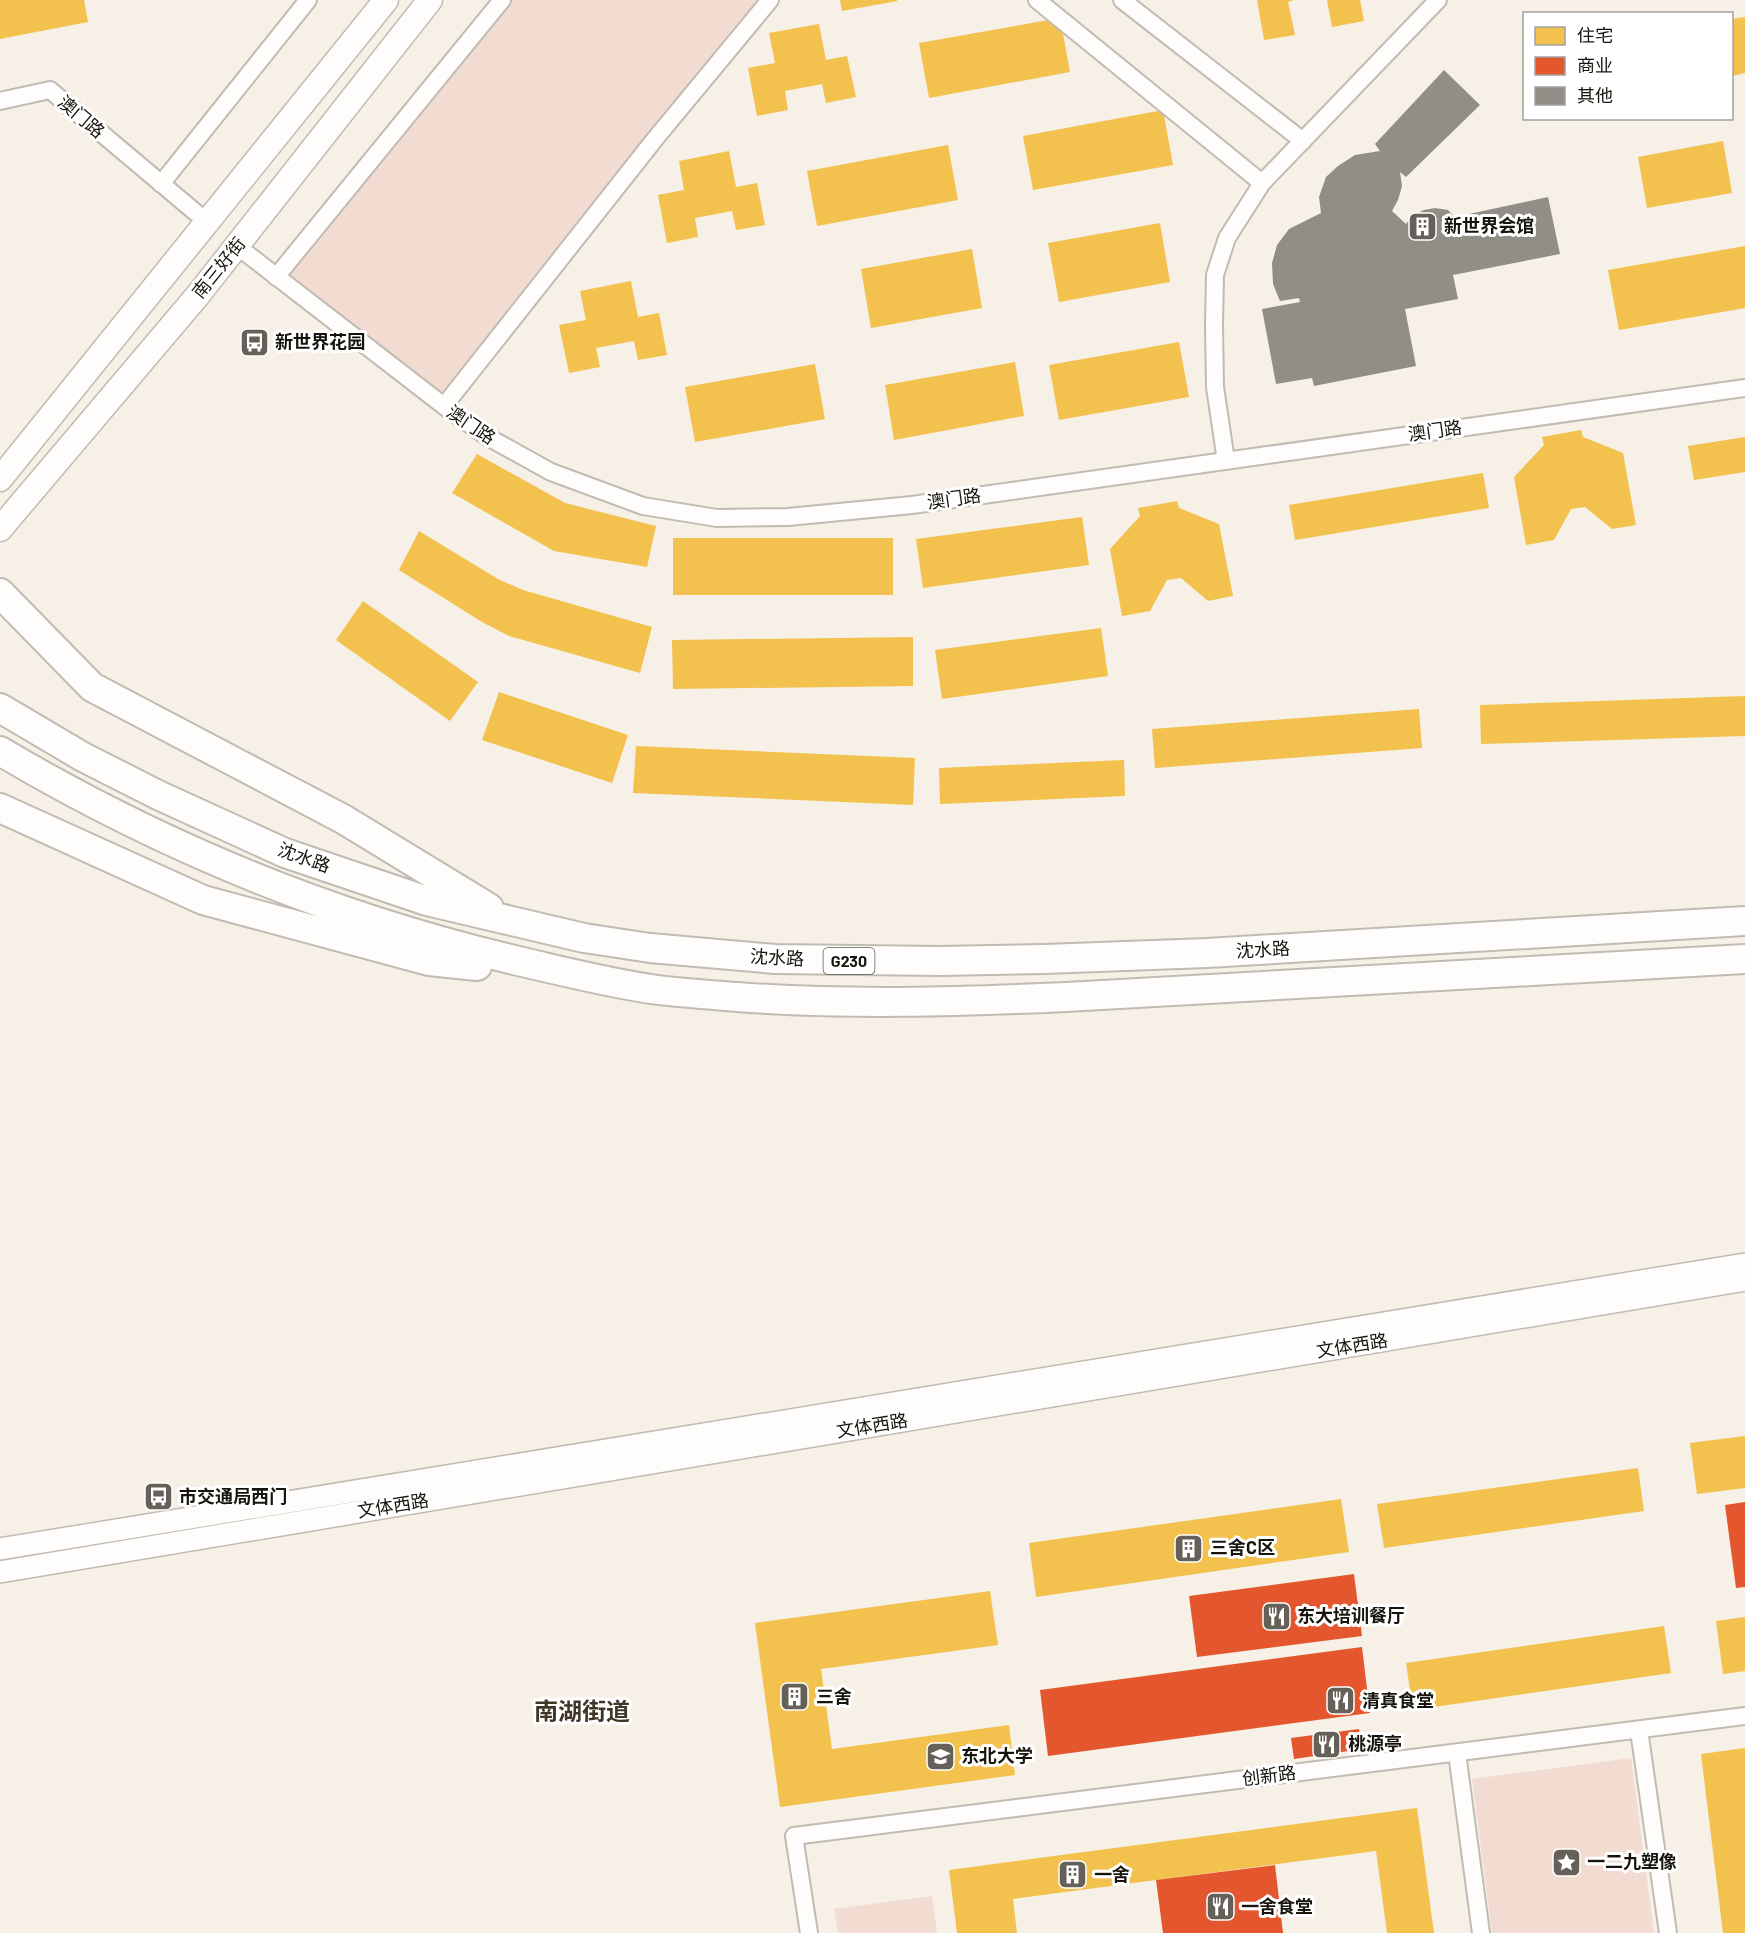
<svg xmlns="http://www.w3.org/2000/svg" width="1745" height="1933" font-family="Barlow,'Noto Sans SC',sans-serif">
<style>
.green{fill:#f2dbd1}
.homes{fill:#f2c14e}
.shops{fill:#e4572e}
.building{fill:#908e86}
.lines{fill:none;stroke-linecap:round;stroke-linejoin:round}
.minor-casing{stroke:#c0bbb3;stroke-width:20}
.tertiary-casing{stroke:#c0bbb3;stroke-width:24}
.secondary-casing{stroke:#c0bbb3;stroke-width:27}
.trunk-casing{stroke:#c0bbb3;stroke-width:32}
.minor{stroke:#fefdfb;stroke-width:16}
.tertiary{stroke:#fefdfb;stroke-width:21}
.secondary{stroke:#fefdfb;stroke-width:24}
.trunk{stroke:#fefdfb;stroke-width:28}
.labels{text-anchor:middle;stroke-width:6;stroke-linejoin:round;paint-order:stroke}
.shield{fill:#fff;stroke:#5d5a56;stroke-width:1.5}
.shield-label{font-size:16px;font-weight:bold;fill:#17140d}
.street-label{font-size:18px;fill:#17140d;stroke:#fff}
.poi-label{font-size:18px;font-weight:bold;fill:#17140d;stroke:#fff;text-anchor:start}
.district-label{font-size:24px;font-weight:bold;fill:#403729;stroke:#fff}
</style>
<rect width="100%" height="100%" fill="#f6f0e6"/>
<!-- green -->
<path class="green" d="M 502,0 L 770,0 L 444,406 L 276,277 Z
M 1631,1758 L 1654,1933 L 1492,1933 L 1472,1779 Z
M 932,1896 L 937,1933 L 838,1933 L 834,1909 Z"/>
<!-- homes -->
<path class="homes" d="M 0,0 L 84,0 L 88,22 L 0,39 Z
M 840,0 L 897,0 L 897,1 L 842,11 Z
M 1257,0 L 1294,0 L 1288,2 L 1295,35 L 1264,40 Z
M 1327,0 L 1360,0 L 1364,21 L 1332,27 Z
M 1745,17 L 1745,73 L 1732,76 L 1732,19 Z
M 1060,18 L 1070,72 L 929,98 L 919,43 Z
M 819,24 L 826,60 L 847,56 L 856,97 L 826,103 L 822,84 L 785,91 L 788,110 L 757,116 L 748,68 L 775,63 L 769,33 Z
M 1163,110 L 1173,165 L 1033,190 L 1023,136 Z
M 1723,141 L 1732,193 L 1647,208 L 1638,157 Z
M 948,145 L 958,200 L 817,226 L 807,171 Z
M 729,151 L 736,187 L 757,183 L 765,225 L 736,230 L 732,211 L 695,218 L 698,237 L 667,243 L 658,195 L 684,190 L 679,161 Z
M 1160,223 L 1170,282 L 1059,302 L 1048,243 Z
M 1745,246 L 1745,308 L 1619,330 L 1608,270 Z
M 972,249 L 982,308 L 871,328 L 861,269 Z
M 631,281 L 638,317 L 659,313 L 667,355 L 638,360 L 634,341 L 596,348 L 600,367 L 569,373 L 559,325 L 586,320 L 580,291 Z
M 1179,342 L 1189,397 L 1059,420 L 1049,365 Z
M 1015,362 L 1024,416 L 894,440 L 885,385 Z
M 815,364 L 825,419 L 695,442 L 685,387 Z
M 1581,430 L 1583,437 L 1623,453 L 1636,525 L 1612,529 L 1585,507 L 1571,509 L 1554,540 L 1526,545 L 1514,477 L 1544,445 L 1542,437 Z
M 1745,437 L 1745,472 L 1694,480 L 1688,446 Z
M 477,454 L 565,503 L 656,526 L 647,567 L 554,551 L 452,493 Z
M 1483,473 L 1489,508 L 1295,540 L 1289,505 Z
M 1177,501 L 1179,508 L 1219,524 L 1233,596 L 1208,601 L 1181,578 L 1167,580 L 1150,611 L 1122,616 L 1110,549 L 1140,516 L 1138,508 Z
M 1082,517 L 1089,565 L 923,588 L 916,539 Z
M 419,531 L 498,579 L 523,590 L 652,627 L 640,673 L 509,636 L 482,622 L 399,570 Z
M 673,538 L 893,538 L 893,595 L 673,595 Z
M 363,601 L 478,682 L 450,721 L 336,640 Z
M 1101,628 L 1108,676 L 942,699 L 935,650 Z
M 913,637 L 913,686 L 673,689 L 672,640 Z
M 499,692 L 628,735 L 612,783 L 482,740 Z
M 1745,696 L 1745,736 L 1481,744 L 1480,705 Z
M 1419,709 L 1422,748 L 1155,768 L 1152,729 Z
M 636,746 L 915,758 L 913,805 L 633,793 Z
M 1124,760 L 1125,796 L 940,804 L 939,768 Z
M 1745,1436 L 1745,1488 L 1697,1494 L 1690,1443 Z
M 1638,1468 L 1644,1511 L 1384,1548 L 1377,1504 Z
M 1341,1499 L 1349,1552 L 1036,1597 L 1029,1543 Z
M 990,1591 L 998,1645 L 821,1669 L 832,1749 L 1009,1725 L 1015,1775 L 780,1807 L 755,1623 Z
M 1745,1617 L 1745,1671 L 1723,1674 L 1716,1621 Z
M 1664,1626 L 1671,1673 L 1413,1710 L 1406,1663 Z
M 1745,1748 L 1745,1933 L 1723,1933 L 1701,1754 Z
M 1417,1808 L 1434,1933 L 1387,1933 L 1376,1851 L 1013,1899 L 1017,1933 L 957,1933 L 949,1870 Z"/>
<!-- shops -->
<path class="shops" d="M 1745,1502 L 1745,1587 L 1736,1588 L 1725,1505 Z
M 1354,1574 L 1362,1636 L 1197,1657 L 1189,1596 Z
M 1362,1647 L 1370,1713 L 1048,1756 L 1040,1690 Z
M 1359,1729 L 1362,1749 L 1294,1759 L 1291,1738 Z
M 1275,1865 L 1283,1933 L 1163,1933 L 1156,1880 Z"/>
<!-- building -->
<path class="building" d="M 1444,70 L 1480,105 L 1406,177 L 1400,172 L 1402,186 L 1398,200 L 1392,211 L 1406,224 L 1413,215 L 1424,210 L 1435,208 L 1448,210 L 1455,217 L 1548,197 L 1560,254 L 1453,275 L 1458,299 L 1405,309 L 1416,366 L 1314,386 L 1312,378 L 1276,384 L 1262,309 L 1300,302 L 1299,298 L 1280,301 L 1273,284 L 1272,263 L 1277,245 L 1289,229 L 1321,213 L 1319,197 L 1326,177 L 1338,166 L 1355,155 L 1380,151 L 1375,144 Z"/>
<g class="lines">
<defs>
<path id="minor" d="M 1037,0 L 1262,183
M 1122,0 L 1303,141
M 0,101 L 50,90 L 207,222
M 161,184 L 308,0
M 237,246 L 444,406 L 486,436 L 551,472 L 643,506 L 717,518 L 788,517 L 912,505 L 1745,388
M 276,277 L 502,0
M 444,406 L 655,139 L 770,0
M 1226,461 L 1215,387 L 1214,325 L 1215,275 L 1227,238 L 1262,183 L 1438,0
M 1639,1730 L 1668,1933
M 1457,1753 L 1481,1933
M 809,1933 L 794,1836 L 1745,1716"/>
<path id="tertiary" d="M 0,1549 L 1745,1264
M 0,1572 L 1745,1280"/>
<path id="secondary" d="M 0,479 L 386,0
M 0,529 L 198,295 L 430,0"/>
<path id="trunk" d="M 0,593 L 92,687 L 343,819 L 489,908
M 0,708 L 83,757 L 158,795 L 285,853 L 427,901 L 584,938 L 650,948 L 775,959 L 940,961 L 1044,959 L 1207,953 L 1745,921
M 0,751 C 165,849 340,920 527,963 C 570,973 614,984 658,990 C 684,993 711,995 737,997 C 847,1005 956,1002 1066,997 L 1745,959
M 0,808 L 203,900 L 429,961 L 477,966"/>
</defs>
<!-- minor casing -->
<use href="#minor" class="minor-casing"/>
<!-- tertiary casing -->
<use href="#tertiary" class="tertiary-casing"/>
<!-- secondary casing -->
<use href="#secondary" class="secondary-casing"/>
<!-- trunk casing -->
<use href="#trunk" class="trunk-casing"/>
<!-- minor -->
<use href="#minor" class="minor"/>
<!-- tertiary -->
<use href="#tertiary" class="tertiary"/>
<!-- secondary -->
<use href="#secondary" class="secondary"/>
<!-- trunk -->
<use href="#trunk" class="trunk"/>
</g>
<!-- icons -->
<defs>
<symbol id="building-square" viewBox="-11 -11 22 22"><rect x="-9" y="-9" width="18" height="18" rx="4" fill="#656159" stroke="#fff"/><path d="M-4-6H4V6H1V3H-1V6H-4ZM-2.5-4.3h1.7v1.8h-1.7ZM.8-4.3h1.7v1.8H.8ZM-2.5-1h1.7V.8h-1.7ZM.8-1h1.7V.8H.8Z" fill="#fff"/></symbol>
<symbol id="bus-square" viewBox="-11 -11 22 22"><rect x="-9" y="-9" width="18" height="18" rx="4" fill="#656159" stroke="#fff"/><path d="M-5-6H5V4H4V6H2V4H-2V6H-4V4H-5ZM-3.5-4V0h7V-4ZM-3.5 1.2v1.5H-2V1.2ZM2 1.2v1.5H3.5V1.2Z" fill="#fff"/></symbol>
<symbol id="restaurant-square" viewBox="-11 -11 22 22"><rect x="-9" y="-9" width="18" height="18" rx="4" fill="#656159" stroke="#fff"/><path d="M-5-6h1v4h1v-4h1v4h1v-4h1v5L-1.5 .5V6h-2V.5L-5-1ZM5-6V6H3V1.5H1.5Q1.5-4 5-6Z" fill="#fff"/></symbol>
<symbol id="university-square" viewBox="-11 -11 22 22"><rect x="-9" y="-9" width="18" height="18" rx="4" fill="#656159" stroke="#fff"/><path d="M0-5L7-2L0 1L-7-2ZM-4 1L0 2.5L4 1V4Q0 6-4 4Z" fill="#fff"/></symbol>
<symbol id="sight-square" viewBox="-11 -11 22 22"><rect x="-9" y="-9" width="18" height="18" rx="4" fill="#656159" stroke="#fff"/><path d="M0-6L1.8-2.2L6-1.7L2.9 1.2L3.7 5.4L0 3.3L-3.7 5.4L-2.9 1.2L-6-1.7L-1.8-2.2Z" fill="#fff"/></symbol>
</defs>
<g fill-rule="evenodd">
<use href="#building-square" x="1406" y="210" width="33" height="33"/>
<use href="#bus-square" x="238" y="326" width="33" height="33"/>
<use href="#bus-square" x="142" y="1480" width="33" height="33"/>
<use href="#building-square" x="1172" y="1532" width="33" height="33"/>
<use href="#restaurant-square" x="1260" y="1600" width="33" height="33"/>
<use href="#building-square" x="778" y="1680" width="33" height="33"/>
<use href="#restaurant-square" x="1324" y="1684" width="33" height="33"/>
<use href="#restaurant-square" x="1310" y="1728" width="33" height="33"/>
<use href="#university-square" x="924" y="1740" width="33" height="33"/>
<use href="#sight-square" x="1550" y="1846" width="33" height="33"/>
<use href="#building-square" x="1056" y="1858" width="33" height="33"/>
<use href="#restaurant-square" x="1204" y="1890" width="33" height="33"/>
</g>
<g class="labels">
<!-- shield labels -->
<rect class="shield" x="823.5" y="948" width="51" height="26" rx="4.5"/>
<g class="shield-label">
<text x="849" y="967">G230</text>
</g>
<!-- street labels -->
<g class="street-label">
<text transform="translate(81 117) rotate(40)" y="6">澳门路</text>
<text transform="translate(219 268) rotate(-51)" y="6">南三好街</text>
<text transform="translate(471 425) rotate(34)" y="6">澳门路</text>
<text transform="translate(1435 431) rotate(-8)" y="6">澳门路</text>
<text transform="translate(954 499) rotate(-8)" y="6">澳门路</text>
<text transform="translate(304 858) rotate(20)" y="6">沈水路</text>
<text transform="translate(1263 950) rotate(-3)" y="6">沈水路</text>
<text transform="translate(777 958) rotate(3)" y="6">沈水路</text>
<text transform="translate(1352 1346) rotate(-9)" y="6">文体西路</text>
<text transform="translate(872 1426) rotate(-9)" y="6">文体西路</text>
<text transform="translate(393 1506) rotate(-9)" y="6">文体西路</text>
<text transform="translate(1269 1776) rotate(-7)" y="6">创新路</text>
</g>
<!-- poi labels -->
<g class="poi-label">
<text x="1444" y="232">新世界会馆</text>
<text x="275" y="348">新世界花园</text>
<text x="179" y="1503">市交通局西门</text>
<text x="1210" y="1554">三舍C区</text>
<text x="1297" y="1622">东大培训餐厅</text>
<text x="816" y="1703">三舍</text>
<text x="1362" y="1707">清真食堂</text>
<text x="1348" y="1750">桃源亭</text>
<text x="961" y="1762">东北大学</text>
<text x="1587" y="1868">一二九塑像</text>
<text x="1094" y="1881">一舍</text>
<text x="1241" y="1913">一舍食堂</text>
</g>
<!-- district labels -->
<g class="district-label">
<text x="582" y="1720">南湖街道</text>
</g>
</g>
<!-- legend -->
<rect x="1523" y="12" width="210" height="108" fill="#ffffff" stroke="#a2a19e" stroke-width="1.5"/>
<rect x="1535" y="27" width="30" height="18" fill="#f2c14e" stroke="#a2a19e" stroke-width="1.5"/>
<text x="1577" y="42" font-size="18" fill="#17140d">住宅</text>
<rect x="1535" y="57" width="30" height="18" fill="#e4572e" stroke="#a2a19e" stroke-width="1.5"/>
<text x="1577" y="72" font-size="18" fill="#17140d">商业</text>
<rect x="1535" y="87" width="30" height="18" fill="#908e86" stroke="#a2a19e" stroke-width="1.5"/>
<text x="1577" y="102" font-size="18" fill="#17140d">其他</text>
</svg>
